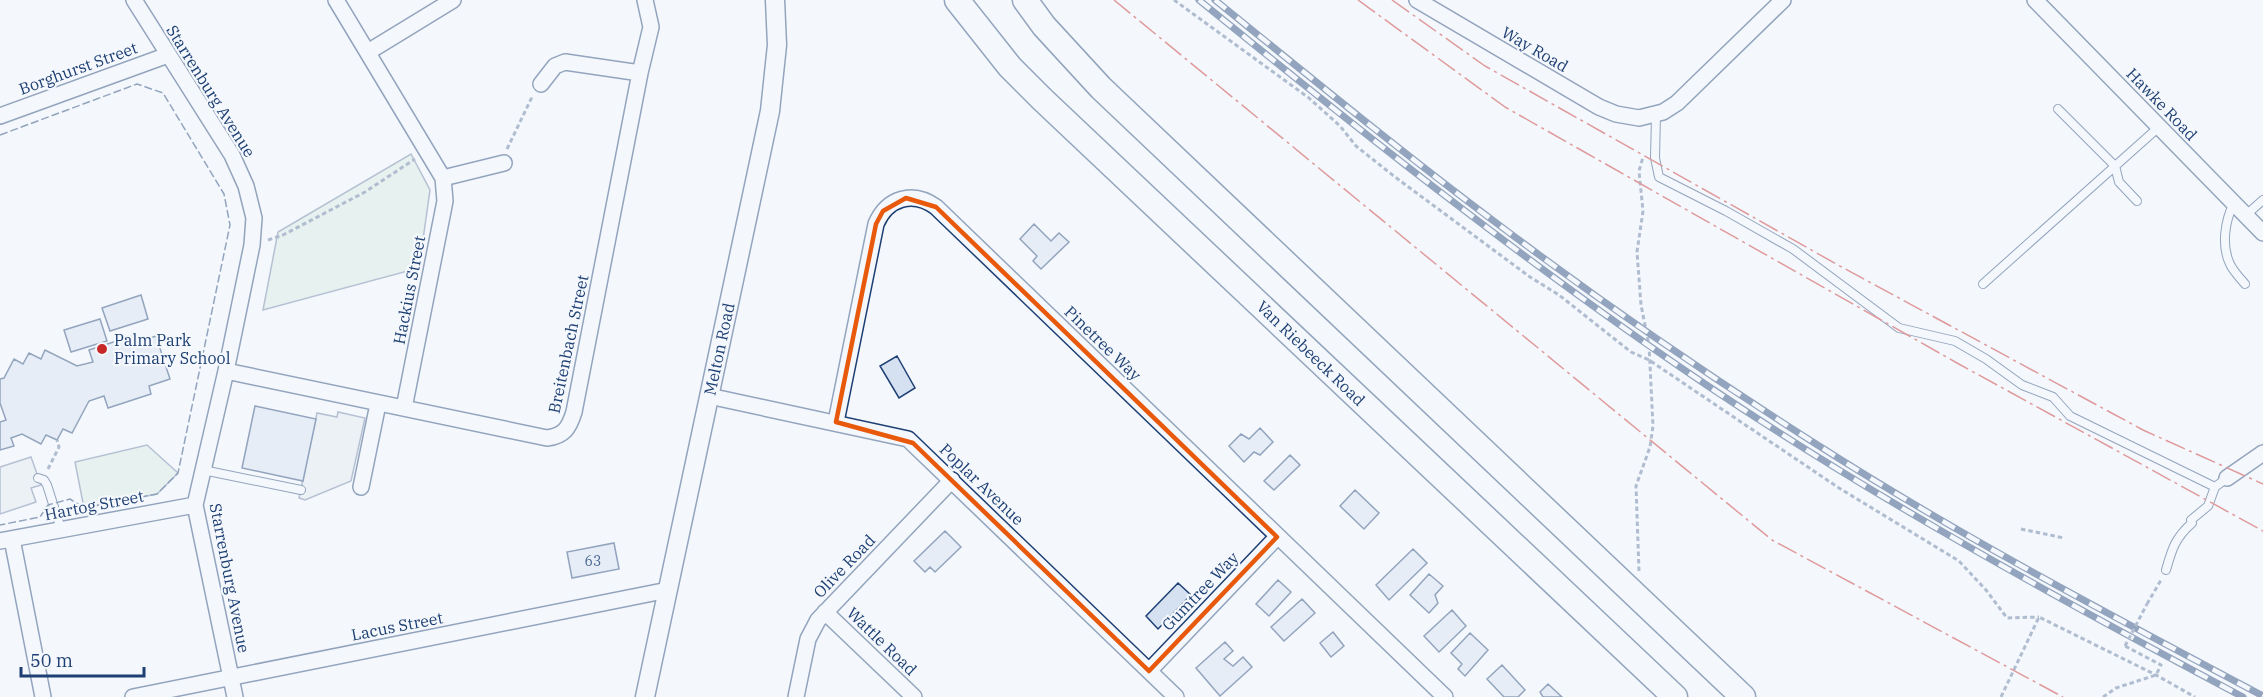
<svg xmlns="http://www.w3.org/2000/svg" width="2263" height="697" font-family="'IBM Plex Serif',serif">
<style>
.green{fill:#d7e8df;stroke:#687fa3;stroke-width:1.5}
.parking{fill:#e3e8f0;stroke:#687fa3;stroke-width:1.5}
.building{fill:#d5e0f0;stroke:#1d3f73;stroke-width:1.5}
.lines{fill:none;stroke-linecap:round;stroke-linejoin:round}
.service-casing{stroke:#1d3f73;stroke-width:10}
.minor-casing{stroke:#1d3f73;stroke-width:18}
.tertiary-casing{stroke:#1d3f73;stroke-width:21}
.primary-casing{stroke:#1d3f73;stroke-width:27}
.path{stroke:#5e769c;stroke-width:3;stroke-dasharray:4.5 3;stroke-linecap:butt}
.service{stroke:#f4f7fb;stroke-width:8}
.minor{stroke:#f4f7fb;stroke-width:15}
.tertiary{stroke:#f4f7fb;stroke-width:18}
.primary{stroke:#f4f7fb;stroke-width:24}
.rail-casing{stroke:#1d3f73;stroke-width:7}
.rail{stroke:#f4f7fb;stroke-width:4.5;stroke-dasharray:14;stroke-linecap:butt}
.path-bridge{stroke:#5e769c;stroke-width:3;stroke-dasharray:4.5 3;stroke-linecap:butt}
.fence{stroke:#1d3f73;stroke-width:1.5;stroke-dasharray:8 3;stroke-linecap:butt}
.power{stroke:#c62828;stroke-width:1.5;stroke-dasharray:21 4.5 3 4.5;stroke-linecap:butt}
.marked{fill:none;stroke:#e8590c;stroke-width:4.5;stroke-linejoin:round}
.poi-dot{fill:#c62828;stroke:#f4f7fb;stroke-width:2}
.labels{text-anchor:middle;stroke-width:4.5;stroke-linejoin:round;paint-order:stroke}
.number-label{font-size:14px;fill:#4b6792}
.street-label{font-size:16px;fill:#1d3f73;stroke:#f4f7fb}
.poi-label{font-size:16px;fill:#1d3f73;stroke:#f4f7fb;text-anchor:start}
</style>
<rect width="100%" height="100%" fill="#f4f7fb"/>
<!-- green -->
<path class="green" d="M 411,154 L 430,190 L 419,268 L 263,310 L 278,232 Z
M 147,445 L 178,473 L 157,494 L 84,508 L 75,462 Z"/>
<!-- parking -->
<path class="parking" d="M 338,412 L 365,418 L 351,481 L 305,500 L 299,498 L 317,413 L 337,417 Z
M 31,457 L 41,485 L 31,488 L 36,502 L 0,514 L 0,467 Z"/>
<!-- building -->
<path class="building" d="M 1034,224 L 1051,241 L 1059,233 L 1069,242 L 1041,269 L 1033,261 L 1037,256 L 1020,239 Z
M 141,295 L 148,319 L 110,331 L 102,308 Z
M 100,319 L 107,341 L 71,352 L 64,330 Z
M 132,336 L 135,343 L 156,336 L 170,379 L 149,386 L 151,394 L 108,408 L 104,396 L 89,401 L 72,433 L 63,429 L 57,440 L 46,435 L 41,444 L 22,434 L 11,438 L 14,446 L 0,450 L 0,422 L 6,420 L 0,403 L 0,379 L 4,378 L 14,359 L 23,364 L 29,353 L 41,359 L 45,350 L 77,366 L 93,362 L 89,350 Z
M 897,356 L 915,388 L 899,398 L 880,366 Z
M 255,406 L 316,419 L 303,481 L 242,468 Z
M 1260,428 L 1273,442 L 1260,455 L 1254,452 L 1244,462 L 1229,446 L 1241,434 L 1249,439 Z
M 1290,455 L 1300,465 L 1274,490 L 1264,481 Z
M 1355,490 L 1379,513 L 1364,529 L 1340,506 Z
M 945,531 L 961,547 L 935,572 L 930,567 L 925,572 L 914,561 Z
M 614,543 L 619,569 L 572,578 L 567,552 Z
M 1413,549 L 1427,563 L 1389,600 L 1376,585 Z
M 1429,574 L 1443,586 L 1435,595 L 1438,603 L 1429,613 L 1410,595 Z
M 1278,580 L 1291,592 L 1269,616 L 1256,604 Z
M 1178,583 L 1191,595 L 1158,629 L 1146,616 Z
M 1302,599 L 1315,613 L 1284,641 L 1271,627 Z
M 1452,610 L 1466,626 L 1439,652 L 1424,636 Z
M 1333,632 L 1344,646 L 1331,657 L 1320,643 Z
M 1470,633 L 1488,650 L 1465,676 L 1458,669 L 1462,664 L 1451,653 Z
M 1225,642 L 1233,651 L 1224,659 L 1233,666 L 1243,657 L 1252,667 L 1220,696 L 1196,668 Z
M 1502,665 L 1525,690 L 1518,697 L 1504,697 L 1487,679 Z
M 1548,684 L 1562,697 L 1543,697 L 1540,692 Z"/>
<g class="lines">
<defs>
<path id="service" d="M 2058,109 L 2115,166 L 2119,182 L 2137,201
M 1656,115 L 1655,158 L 1659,177 L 1726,211 L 1793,249 L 1899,328 L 1955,341 L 1986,359 L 2022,385 L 2053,397 L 2070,416 L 2215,487
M 2234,203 C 2225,220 2221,246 2230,264 C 2233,271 2240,278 2245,284
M 2246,215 L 2263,200
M 1983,284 L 2160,126
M 203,470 L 301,490
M 38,478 L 44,480 L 47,485 L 61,529
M 2166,570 C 2172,549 2175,538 2192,523 L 2191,520 L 2208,506 L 2215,487 L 2227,478"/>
<path id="minor" d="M 134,0 L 232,155 L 246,186 L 254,218 L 252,245 L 226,371 L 195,505 L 235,697
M 336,0 L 443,178 L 445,201 L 404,408
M 1417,0 L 1599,107 L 1616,114 L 1639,118 L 1663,112 L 1677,103 L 1783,0
M 2035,0 L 2263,233
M 368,52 L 453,0
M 541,84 L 555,66 L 565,62 L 640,73
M 0,116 L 168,55
M 443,178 L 504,163
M 226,371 L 547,438 C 564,436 569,428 574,412 L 640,73 L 651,27 L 645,0
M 709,396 L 908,439 L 1176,697
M 836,422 L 876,224 C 887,198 913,190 936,207 L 1445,697
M 2227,478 L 2263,453
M 361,487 L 378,404
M 12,539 L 43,697
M 0,541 L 195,505
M 825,612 L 914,697
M 1149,671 L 1277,537
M 133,697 L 668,590
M 796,697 L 808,639 L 818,620 L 952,480"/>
<path id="tertiary" d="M 645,697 L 770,111 L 777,45 L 775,0"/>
<path id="primary" d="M 957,0 L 1010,67 L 1042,99 L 1675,697
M 1025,0 L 1044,26 L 1101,88 L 1743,697"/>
</defs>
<!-- service casing -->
<use href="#service" class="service-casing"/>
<!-- minor casing -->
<use href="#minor" class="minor-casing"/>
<!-- tertiary casing -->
<use href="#tertiary" class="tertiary-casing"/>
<!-- primary casing -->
<use href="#primary" class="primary-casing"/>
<!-- path -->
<path class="path" d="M 1174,0 L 1309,98 L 1340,126 L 1356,146 L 1395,177 L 1530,277 L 1559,295 L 1631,352 L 1649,360 L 1839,488 L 1959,561 L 1986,590 L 2007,618 L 2039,617
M 507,149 L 533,95
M 268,240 L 283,235 L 365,192 L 415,159
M 48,469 L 59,447 L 57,440
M 2021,529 L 2064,538
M 1639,571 L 1636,486 L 1650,447 L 1653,426 L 1649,345 L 1641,305 L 1637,252 L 1643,211 L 1639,171 L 1643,157
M 2147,604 L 2161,580
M 2001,697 L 2039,617 L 2156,675 L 2195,697
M 2103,697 L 2116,688 L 2156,675 L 2161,665 L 2125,646"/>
<!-- service -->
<use href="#service" class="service"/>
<!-- minor -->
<use href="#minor" class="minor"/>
<!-- tertiary -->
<use href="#tertiary" class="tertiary"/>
<!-- primary -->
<use href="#primary" class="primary"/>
<defs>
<path id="rail" d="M 1199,0 C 1365,135 1531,267 1708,386 C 1879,501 2061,600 2243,697
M 1215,0 C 1310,77 1405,155 1503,228 C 1604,304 1709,376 1816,444 C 1960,536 2112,616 2263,696"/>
</defs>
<!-- rail casing -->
<use href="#rail" class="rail-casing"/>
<!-- rail -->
<use href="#rail" class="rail"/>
<!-- path-bridge -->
<path class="path-bridge" d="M 2125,646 L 2147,604"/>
<!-- fence -->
<path class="fence" d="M 0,135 L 137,84 L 163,93 L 224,194 L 230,225 L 178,473 L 157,494 L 84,508 L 70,499 L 48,505 L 40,517 L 0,525"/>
<!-- power -->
<path class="power" d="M 1114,0 L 1772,540 L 2063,697
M 1358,0 L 1505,107 L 1957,363 L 2263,531
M 1392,0 L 1485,66 L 1838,265 L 2143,430 L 2263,484"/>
</g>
<!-- marked area -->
<path d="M0 0H2263V697H0ZM 906,198 L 936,207 L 1277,537 L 1149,671 L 913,443 L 836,422 L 876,224 L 883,211 Z" fill="#f4f7fb" fill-opacity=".55" fill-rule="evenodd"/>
<path class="marked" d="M 906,198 L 936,207 L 1277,537 L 1149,671 L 913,443 L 836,422 L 876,224 L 883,211 Z"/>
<!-- markers -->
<circle class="poi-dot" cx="102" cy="349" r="6"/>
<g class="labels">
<!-- number labels -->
<g class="number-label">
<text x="593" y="566">63</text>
</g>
<!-- street labels -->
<g class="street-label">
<text transform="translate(1535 49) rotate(30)" y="6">Way Road</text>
<text transform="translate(78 68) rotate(-20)" y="6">Borghurst Street</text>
<text transform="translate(211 91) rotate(58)" y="6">Starrenburg Avenue</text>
<text transform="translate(2162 104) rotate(46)" y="6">Hawke Road</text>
<text transform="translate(409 290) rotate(-79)" y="6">Hackius Street</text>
<text transform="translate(1103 343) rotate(44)" y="6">Pinetree Way</text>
<text transform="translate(568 344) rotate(-78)" y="6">Breitenbach Street</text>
<text transform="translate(719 349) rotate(-78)" y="6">Melton Road</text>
<text transform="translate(1311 353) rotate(44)" y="6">Van Riebeeck Road</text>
<text transform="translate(982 484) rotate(44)" y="6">Poplar Avenue</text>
<text transform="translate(94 505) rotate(-11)" y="6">Hartog Street</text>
<text transform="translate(844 566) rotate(-46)" y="6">Olive Road</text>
<text transform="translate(230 578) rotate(79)" y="6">Starrenburg Avenue</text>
<text transform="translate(1200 591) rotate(-46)" y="6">Gumtree Way</text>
<text transform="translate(397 626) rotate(-11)" y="6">Lacus Street</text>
<text transform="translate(882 641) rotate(44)" y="6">Wattle Road</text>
</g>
<!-- poi labels -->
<g class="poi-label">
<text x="114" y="346">Palm Park<tspan x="114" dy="18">Primary School</tspan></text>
</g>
</g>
<!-- scale -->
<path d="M21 667v9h123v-9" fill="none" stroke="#1d3f73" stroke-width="3"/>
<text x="30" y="667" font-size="18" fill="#1d3f73" stroke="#f4f7fb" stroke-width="4.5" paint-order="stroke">50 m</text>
</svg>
